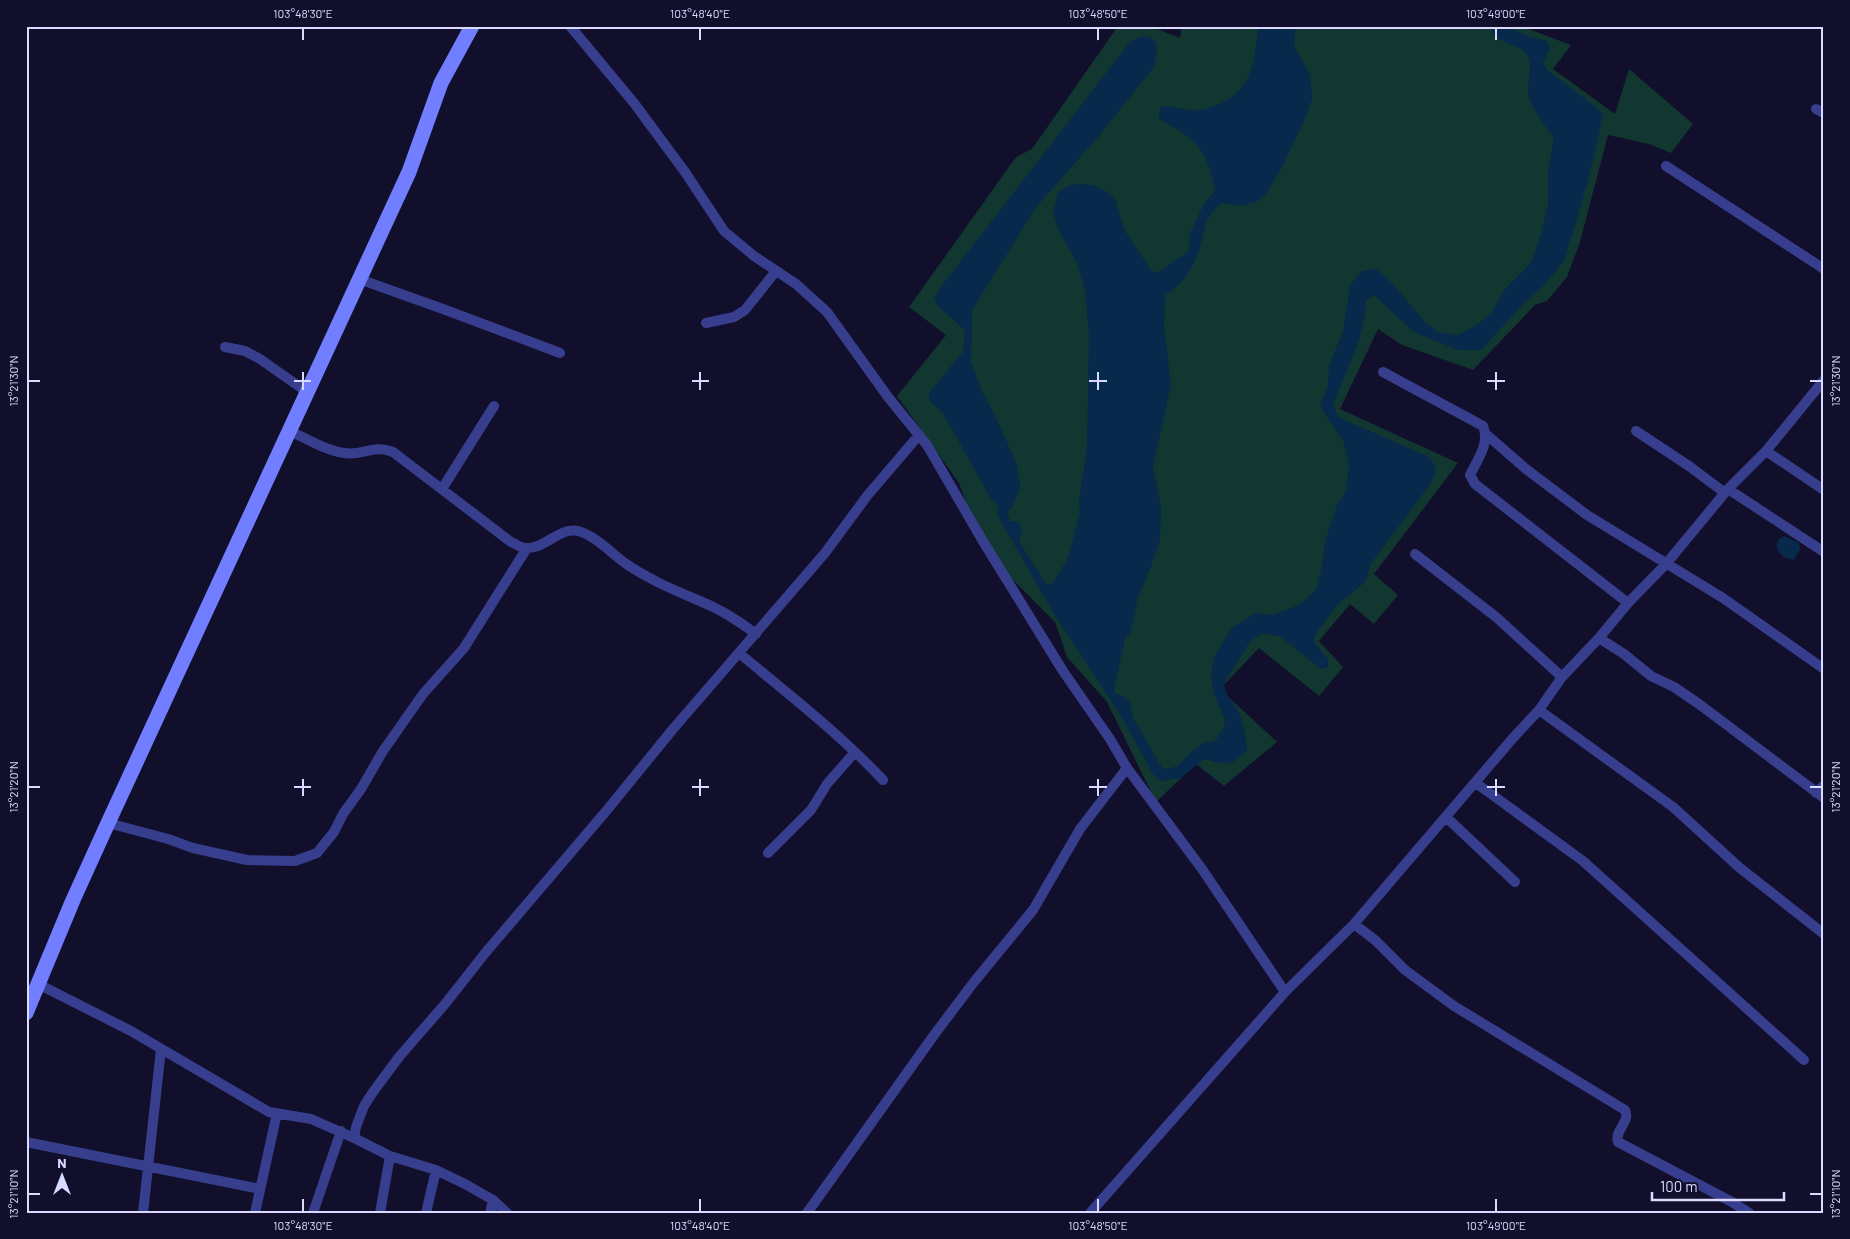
<svg xmlns="http://www.w3.org/2000/svg" width="1850" height="1239" font-family="Barlow,sans-serif">
<style>
.green{fill:#123630}
.water{fill:#07294c}
.lines{fill:none;stroke-linecap:round;stroke-linejoin:round}
.street{stroke:#373e8d;stroke-width:10}
.secondary{stroke:#707eff;stroke-width:15}
.ticks{fill:none;stroke:#d9daff;stroke-width:2}
.neatline{fill:none;stroke:#d9daff;stroke-width:2}
.ticks-label{font-size:12px;text-anchor:middle;fill:#d9daff}
</style>
<rect width="100%" height="100%" fill="#110f2b"/>
<!-- green -->
<path class="green" d="M 1118,26 L 1150,26 L 1180,38 L 1182,26 L 1521,26 L 1571,45 L 1553,69 L 1615,114 L 1629,69 L 1693,124 L 1671,153 L 1649,144 L 1608,135 L 1580,242 L 1567,277 L 1547,301 L 1535,305 L 1473,370 L 1402,345 L 1378,329 L 1340,409 L 1458,463 L 1374,574 L 1398,595 L 1374,624 L 1350,604 L 1319,641 L 1343,667 L 1319,696 L 1259,648 L 1220,689 L 1277,742 L 1224,786 L 1196,764 L 1156,802 L 1107,702 L 1067,657 L 1055,622 L 982,549 L 959,483 L 897,396 L 946,335 L 909,307 L 1016,157 L 1032,149 Z"/>
<!-- water -->
<path class="water" d="M 1258,26 L 1295,26 L 1294,46 L 1310,74 L 1312,99 L 1304,121 L 1280,171 L 1266,194 L 1256,202 L 1240,206 L 1222,203 C 1203,217 1206,230 1199,250 C 1193,269 1182,285 1165,295 L 1164,327 L 1171,384 L 1153,467 L 1161,507 L 1160,540 L 1151,566 L 1138,598 L 1130,634 L 1125,638 L 1114,689 L 1115,693 L 1127,698 L 1130,702 L 1133,718 L 1162,768 L 1167,769 L 1178,766 L 1192,751 L 1202,744 L 1216,740 L 1224,727 L 1225,720 L 1213,692 L 1211,673 L 1215,655 L 1232,628 L 1256,613 L 1273,615 L 1299,605 L 1316,590 L 1321,571 L 1326,538 L 1337,505 L 1346,491 L 1349,465 L 1343,440 L 1328,419 L 1320,405 L 1328,386 L 1329,366 L 1343,331 L 1350,285 L 1362,271 L 1376,269 L 1389,280 L 1425,322 L 1438,332 L 1457,335 L 1476,326 L 1492,312 L 1505,289 L 1531,263 L 1541,235 L 1548,204 L 1548,170 L 1554,138 C 1545,124 1529,108 1528,90 C 1528,79 1533,67 1528,56 C 1522,43 1496,47 1490,26 L 1505,26 L 1527,36 L 1547,41 L 1550,49 L 1543,62 L 1546,69 L 1597,108 L 1603,115 L 1588,181 L 1564,261 L 1542,287 L 1523,304 L 1481,350 L 1458,350 L 1414,332 L 1374,295 L 1366,300 C 1365,338 1346,369 1333,405 L 1338,417 L 1431,458 L 1436,470 L 1431,483 L 1371,563 L 1365,582 L 1337,605 L 1315,635 L 1314,643 L 1328,659 L 1328,667 L 1321,669 L 1281,637 L 1263,633 L 1250,641 L 1224,683 C 1224,693 1231,699 1236,708 C 1244,722 1246,736 1247,751 C 1228,768 1227,765 1204,759 L 1181,778 L 1161,781 L 1153,774 L 1120,714 L 1054,614 L 997,514 L 998,504 L 991,499 L 943,413 L 930,401 L 929,393 L 963,352 L 965,330 L 938,306 L 934,298 L 944,283 L 1130,42 C 1156,26 1161,46 1153,68 L 1098,137 L 1036,207 L 972,310 L 971,362 L 981,389 L 999,424 L 1017,465 L 1020,488 L 1012,508 L 1007,512 L 1010,521 L 1018,522 L 1022,530 L 1019,541 L 1046,584 L 1053,583 L 1068,558 L 1080,512 L 1079,501 L 1087,445 L 1089,336 L 1085,291 L 1077,263 L 1059,231 L 1053,212 L 1058,193 L 1070,185 L 1083,184 L 1095,186 L 1107,192 L 1115,199 L 1125,231 L 1151,270 L 1157,273 L 1189,251 L 1190,233 L 1205,202 L 1215,191 C 1208,149 1195,138 1159,119 L 1160,106 C 1172,106 1182,109 1194,110 C 1200,111 1207,108 1213,106 C 1252,95 1255,61 1258,26 Z
M 1784,536 L 1799,543 L 1800,549 L 1794,560 C 1784,559 1780,555 1776,546 L 1779,539 Z"/>
<g class="lines">
<!-- street -->
<path class="street" d="M 570,26 L 634,103 L 685,172 L 724,231 L 754,256 L 796,284 L 827,312 L 888,397 L 927,445 L 984,543 L 1063,671 L 1110,739 L 1127,768 L 1202,869 L 1285,992
M 1816,109 L 1824,113
M 1666,166 L 1824,269
M 359,279 L 443,309 L 560,353
M 706,323 L 734,317 L 745,310 L 776,271
M 225,347 L 245,351 L 260,359 L 307,392
M 1383,372 L 1483,426 C 1490,443 1478,459 1470,475 L 1475,484 L 1628,603
M 290,431 C 307,439 325,450 344,453 C 363,456 373,444 393,452 L 511,542 C 514,543 518,546 521,547 C 541,554 559,526 578,531 C 596,536 611,553 625,563 C 633,569 641,573 648,577 C 665,587 682,593 700,601 C 720,609 739,621 756,634
M 1636,431 L 1689,466 L 1725,493
M 1487,435 L 1526,469 L 1587,515 L 1723,598 L 1824,669
M 1766,451 L 1824,490
M 442,489 L 494,406
M 1728,489 L 1824,552
M 1415,554 L 1496,617 L 1562,677
M 1599,638 L 1624,654 L 1651,676 L 1674,687 L 1699,704 L 1824,798
M 739,653 C 788,694 839,733 883,780
M 1539,710 L 1673,807 L 1740,868 L 1824,934
M 1476,783 L 1583,861 L 1804,1060
M 1816,793 L 1824,785
M 1446,817 L 1515,882
M 108,823 L 168,839 L 193,848 L 247,860 L 295,861 L 317,853 L 334,832 L 343,814 L 361,789 L 383,751 L 423,694 L 464,648 L 527,548
M 768,853 L 811,810 L 827,784 L 855,752
M 1354,924 L 1375,940 L 1405,970 L 1454,1006 L 1625,1110 C 1631,1122 1614,1130 1618,1142 L 1732,1202 L 1749,1213
M 38,984 L 131,1031 L 269,1112 L 311,1119 L 354,1138 L 356,1127 L 364,1106 L 373,1092 L 399,1057 L 445,1004 L 486,952 L 607,810 L 673,729 L 825,553 L 867,496 L 919,435
M 354,1138 L 390,1156 L 436,1170 L 465,1184 L 493,1200 L 507,1213
M 26,1142 L 260,1189
M 143,1213 L 161,1049
M 255,1213 L 277,1113
M 313,1213 L 341,1131
M 380,1213 L 390,1156
M 426,1213 L 436,1170
M 490,1213 L 493,1200
M 807,1213 L 934,1035 L 974,982 L 1033,910 L 1080,829 L 1127,768
M 1090,1213 L 1285,992 L 1354,924 L 1513,738 L 1539,710 L 1562,677 L 1599,638 L 1628,603 L 1666,564 L 1728,489 L 1766,451 L 1824,380"/>
<!-- secondary -->
<path class="secondary" d="M 26,1013 L 73,900 L 108,823 L 409,172 L 441,83 L 472,26"/>
</g>
<!-- ticks -->
<path class="ticks" d="M 303,28 L 303,40M 700,28 L 700,40M 1098,28 L 1098,40M 1496,28 L 1496,40M 303,372 L 303,390M 700,372 L 700,390M 1098,372 L 1098,390M 1496,372 L 1496,390M 28,381 L 40,381M 294,381 L 311,381M 692,381 L 709,381M 1089,381 L 1107,381M 1487,381 L 1505,381M 1810,381 L 1822,381M 303,779 L 303,796M 700,779 L 700,796M 1098,779 L 1098,796M 1496,779 L 1496,796M 28,787 L 40,787M 294,787 L 311,787M 692,787 L 709,787M 1089,787 L 1107,787M 1487,787 L 1505,787M 1810,787 L 1822,787M 28,1194 L 40,1194M 1810,1194 L 1822,1194M 303,1199 L 303,1212M 700,1199 L 700,1212M 1098,1199 L 1098,1212M 1496,1199 L 1496,1212"/>
<!-- border -->
<rect width="1850" height="1239" fill="none" stroke="#110f2b" stroke-width="55"/>
<!-- north arrow -->
<g transform="translate(62 1176)" stroke="#110f2b" stroke-width="4" paint-order="stroke">
<path d="M0-4L9 19L0 12L-9 19Z" fill="#d9daff"/>
<text y="-8" font-size="14" font-weight="bold" text-anchor="middle" fill="#d9daff">N</text>
</g>
<!-- scale -->
<path d="M1652 1192v8h132v-8" fill="none" stroke="#d9daff" stroke-width="2.5"/>
<text x="1660" y="1192" font-size="15" fill="#d9daff" stroke="#110f2b" stroke-width="4" paint-order="stroke">100 m</text>
<rect x="28" y="28" width="1794" height="1184" class="neatline"/>
<g class="ticks-label">
<text x="303" y="18">103°48'30"E</text>
<text x="700" y="18">103°48'40"E</text>
<text x="1098" y="18">103°48'50"E</text>
<text x="1496" y="18">103°49'00"E</text>
<text transform="translate(14 381) rotate(-90)" y="4">13°21'30"N</text>
<text transform="translate(1836 381) rotate(-90)" y="4">13°21'30"N</text>
<text transform="translate(14 787) rotate(-90)" y="4">13°21'20"N</text>
<text transform="translate(1836 787) rotate(-90)" y="4">13°21'20"N</text>
<text transform="translate(14 1194) rotate(-90)" y="4">13°21'10"N</text>
<text transform="translate(1836 1194) rotate(-90)" y="4">13°21'10"N</text>
<text x="303" y="1230">103°48'30"E</text>
<text x="700" y="1230">103°48'40"E</text>
<text x="1098" y="1230">103°48'50"E</text>
<text x="1496" y="1230">103°49'00"E</text>
</g>
</svg>
